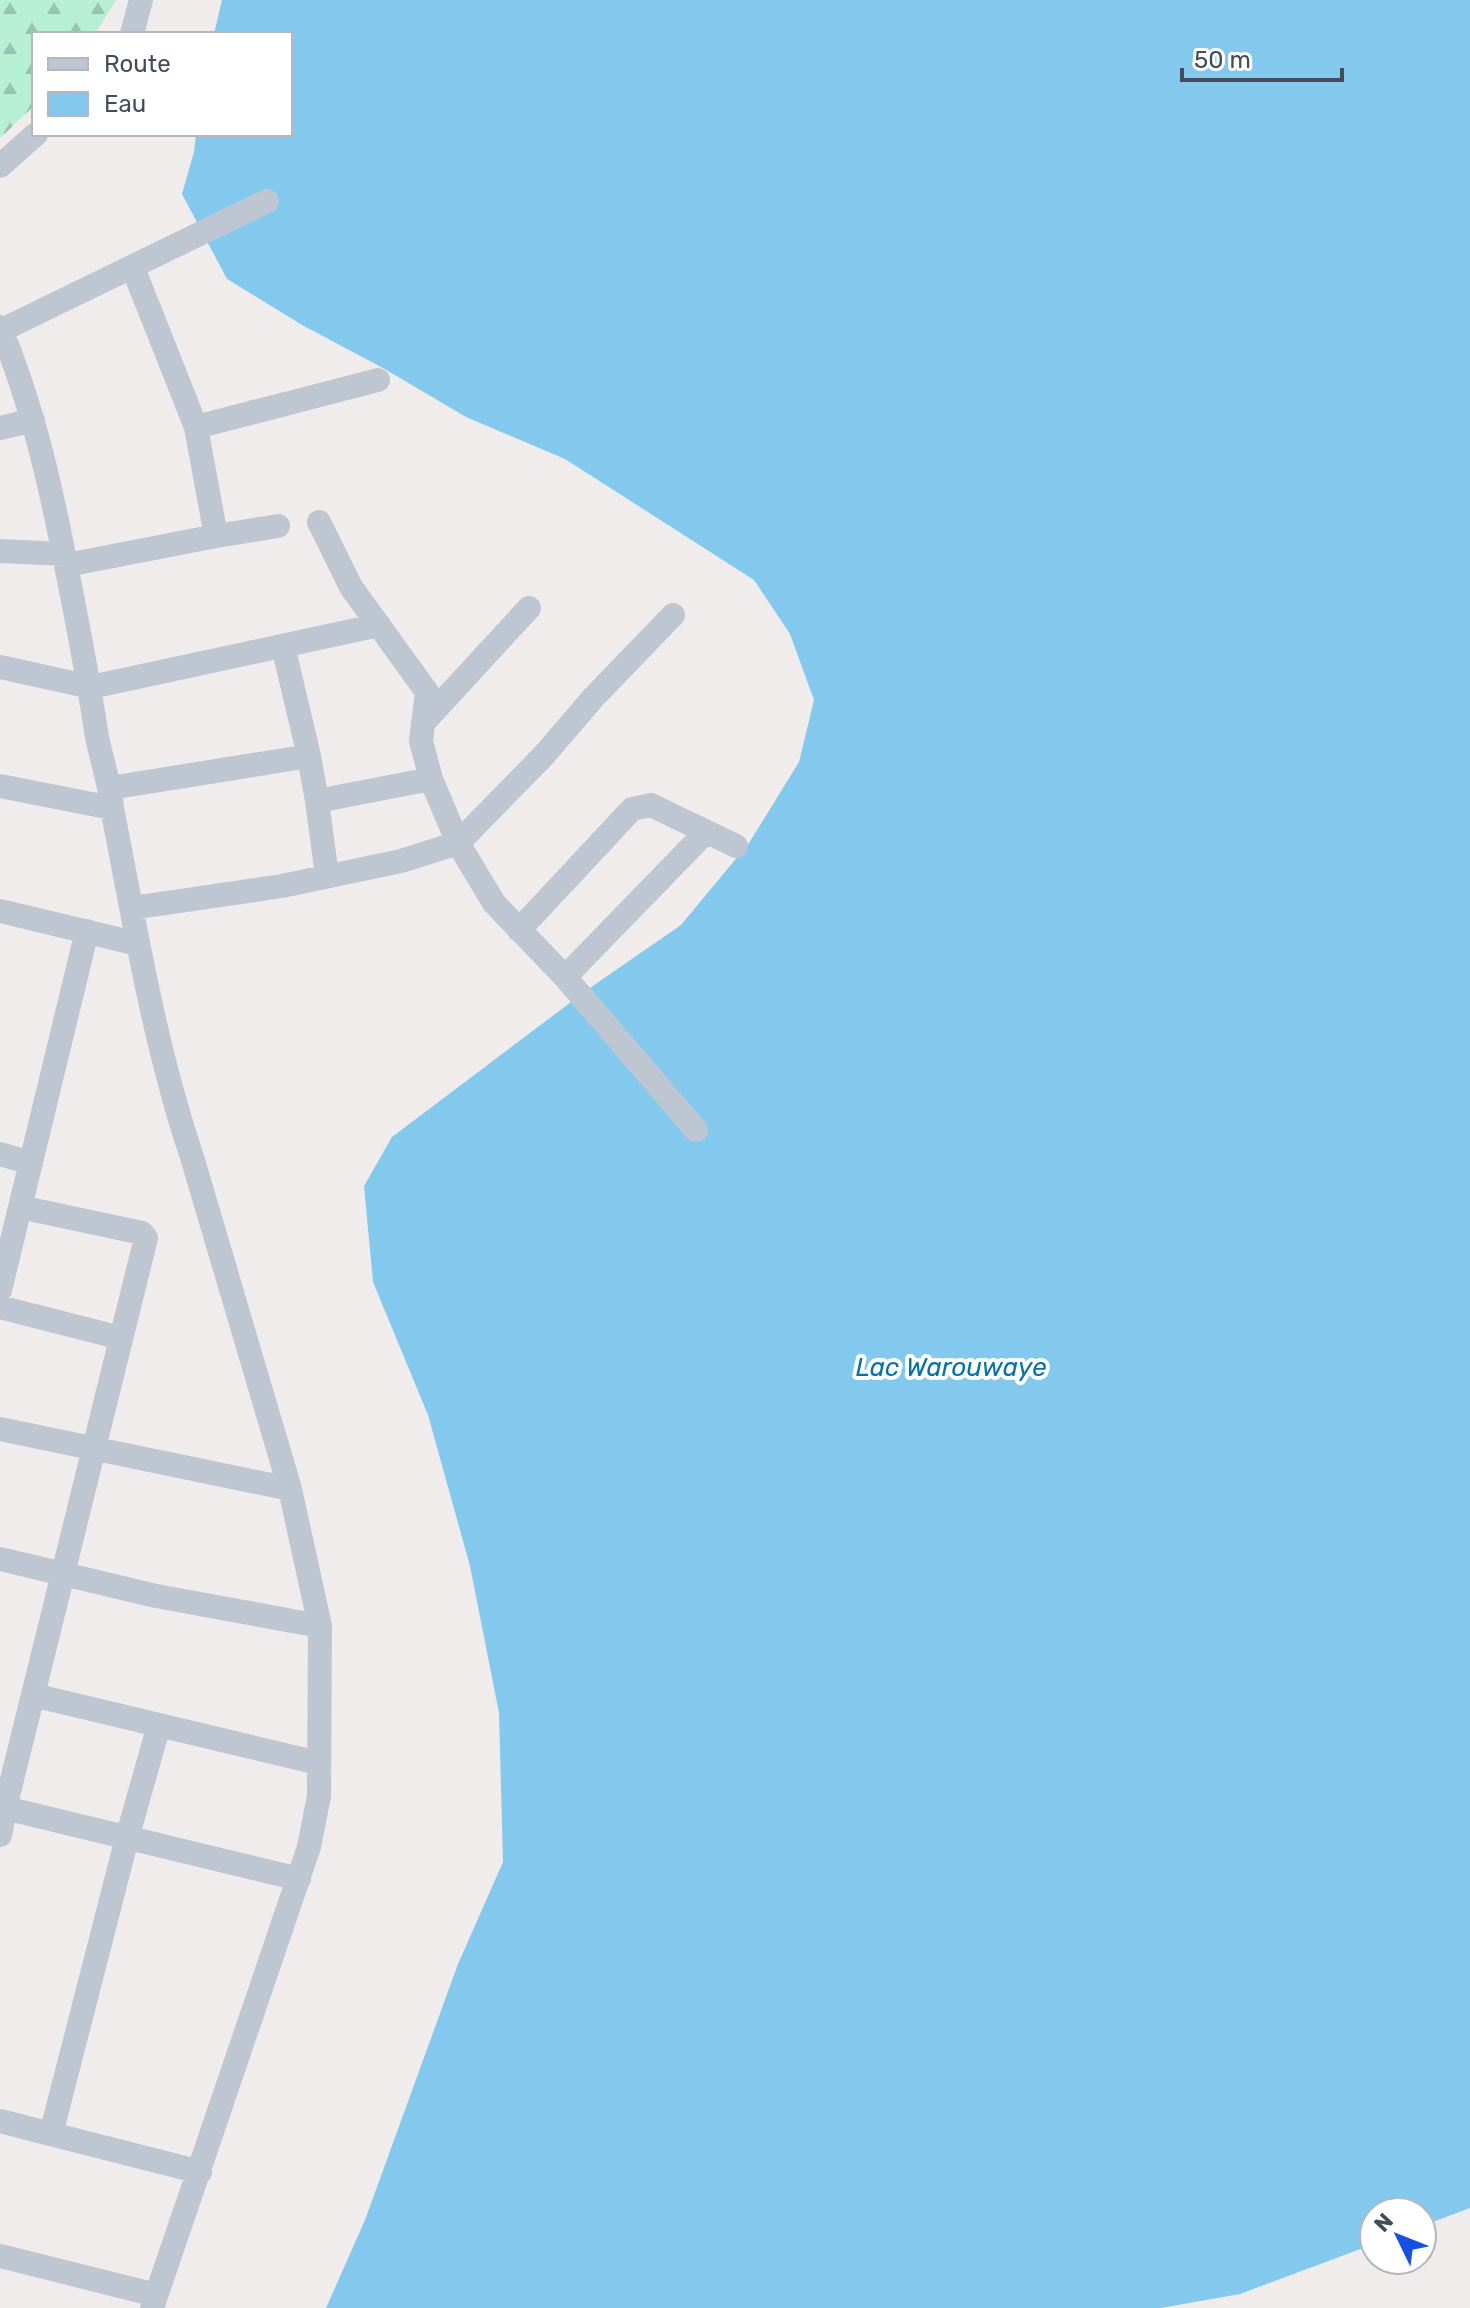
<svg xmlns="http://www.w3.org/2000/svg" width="1470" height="2308" font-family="Rubik,sans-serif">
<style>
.forest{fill:url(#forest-firs)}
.water{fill:#83c9ee}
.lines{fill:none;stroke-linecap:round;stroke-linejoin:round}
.street{stroke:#bec6d2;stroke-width:24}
.labels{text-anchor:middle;stroke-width:8;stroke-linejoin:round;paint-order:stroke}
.water-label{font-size:26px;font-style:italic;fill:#0871a8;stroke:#fff}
</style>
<defs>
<pattern id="forest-firs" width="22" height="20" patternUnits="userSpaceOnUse" patternTransform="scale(2)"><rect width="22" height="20" fill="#b7efd5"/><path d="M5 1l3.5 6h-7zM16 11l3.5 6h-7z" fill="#96c4b0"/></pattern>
</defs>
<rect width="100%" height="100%" fill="#efeceb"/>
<!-- forest -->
<path class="forest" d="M 0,0 L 116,0 L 95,34 L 34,34 L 34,106 L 0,138 Z"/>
<!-- water -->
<path class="water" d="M 222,0 L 1470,0 L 1470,2208 L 1422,2226 L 1422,2212 L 1374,2212 L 1374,2244 L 1240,2294 L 1161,2308 L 326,2308 L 365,2220 L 458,1964 L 503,1862 L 499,1713 L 470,1566 L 428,1415 L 373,1282 L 364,1186 L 392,1137 L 587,990 L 681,925 L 749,843 L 799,762 L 814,700 L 790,634 L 754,580 L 565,459 L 466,417 L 383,368 L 302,325 L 227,279 L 182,194 L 194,152 L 196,134 L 290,134 L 290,34 L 214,34 Z"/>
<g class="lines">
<!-- street -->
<path class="street" d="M 132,34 L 141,0
M 0,166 L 36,134
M 133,268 L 196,427 L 216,536
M 0,327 C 30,399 48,474 63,550 C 75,610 87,670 96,731 C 100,757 110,781 112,808 C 135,925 154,1044 192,1157 L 290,1489 L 320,1626 L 319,1796 L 309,1847 L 152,2308
M 2,330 L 267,201
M 196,427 L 378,380
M 0,428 L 33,420
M 0,551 L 64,554
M 67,565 L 216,536 L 278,526
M 673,615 L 593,698 L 545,754 L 458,843 L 494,903 L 565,977 L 696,1130
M 283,646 L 309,756
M 0,667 L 91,687 L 379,625
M 423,723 L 529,608
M 0,786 L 112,808
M 110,788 L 309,756 L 317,801 L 431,779
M 317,801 L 327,876
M 132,908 L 282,886 L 401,861 L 458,843 L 431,779 L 421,741 L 427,692 L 351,587 L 319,522
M 0,911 L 138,944
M 519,930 L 632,809 L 651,805 L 736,846
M 565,977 L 706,832
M 0,1154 L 31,1163
M 20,1207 L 142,1233 L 146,1238 L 5,1808 L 299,1879
M 0,1290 L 87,931
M 0,1307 L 121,1338
M 0,1429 L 290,1489
M 0,1559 L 156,1596 L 320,1626
M 33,1695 L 318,1763
M 0,1807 L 5,1808 L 0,1835
M 0,2121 L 51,2134 L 127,1838 L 159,1725
M 51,2134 L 200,2172
M 0,2256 L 156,2295"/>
</g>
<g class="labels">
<!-- water labels -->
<g class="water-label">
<text x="951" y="1376">Lac Warouwaye</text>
</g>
</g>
<!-- legend -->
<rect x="32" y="32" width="260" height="104" fill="#ffffff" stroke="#b4b7bd" stroke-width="2"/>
<rect x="48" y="58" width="40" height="12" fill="#bec6d2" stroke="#b4b7bd" stroke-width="2"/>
<text x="104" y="72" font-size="24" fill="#444c5a">Route</text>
<rect x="48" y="92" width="40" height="24" fill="#83c9ee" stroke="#b4b7bd" stroke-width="2"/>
<text x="104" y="112" font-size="24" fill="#444c5a">Eau</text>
<!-- north arrow -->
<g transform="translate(1398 2236) rotate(313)"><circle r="38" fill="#ffffff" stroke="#b4b7bd" stroke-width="2"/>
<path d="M0-6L14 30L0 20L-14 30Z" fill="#1451e1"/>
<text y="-12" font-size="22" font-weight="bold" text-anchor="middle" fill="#444c5a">N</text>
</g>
<!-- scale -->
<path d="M1182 68v12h160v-12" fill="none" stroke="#444c5a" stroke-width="4"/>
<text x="1194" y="68" font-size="24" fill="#444c5a" stroke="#ffffff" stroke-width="6" paint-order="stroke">50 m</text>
</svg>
